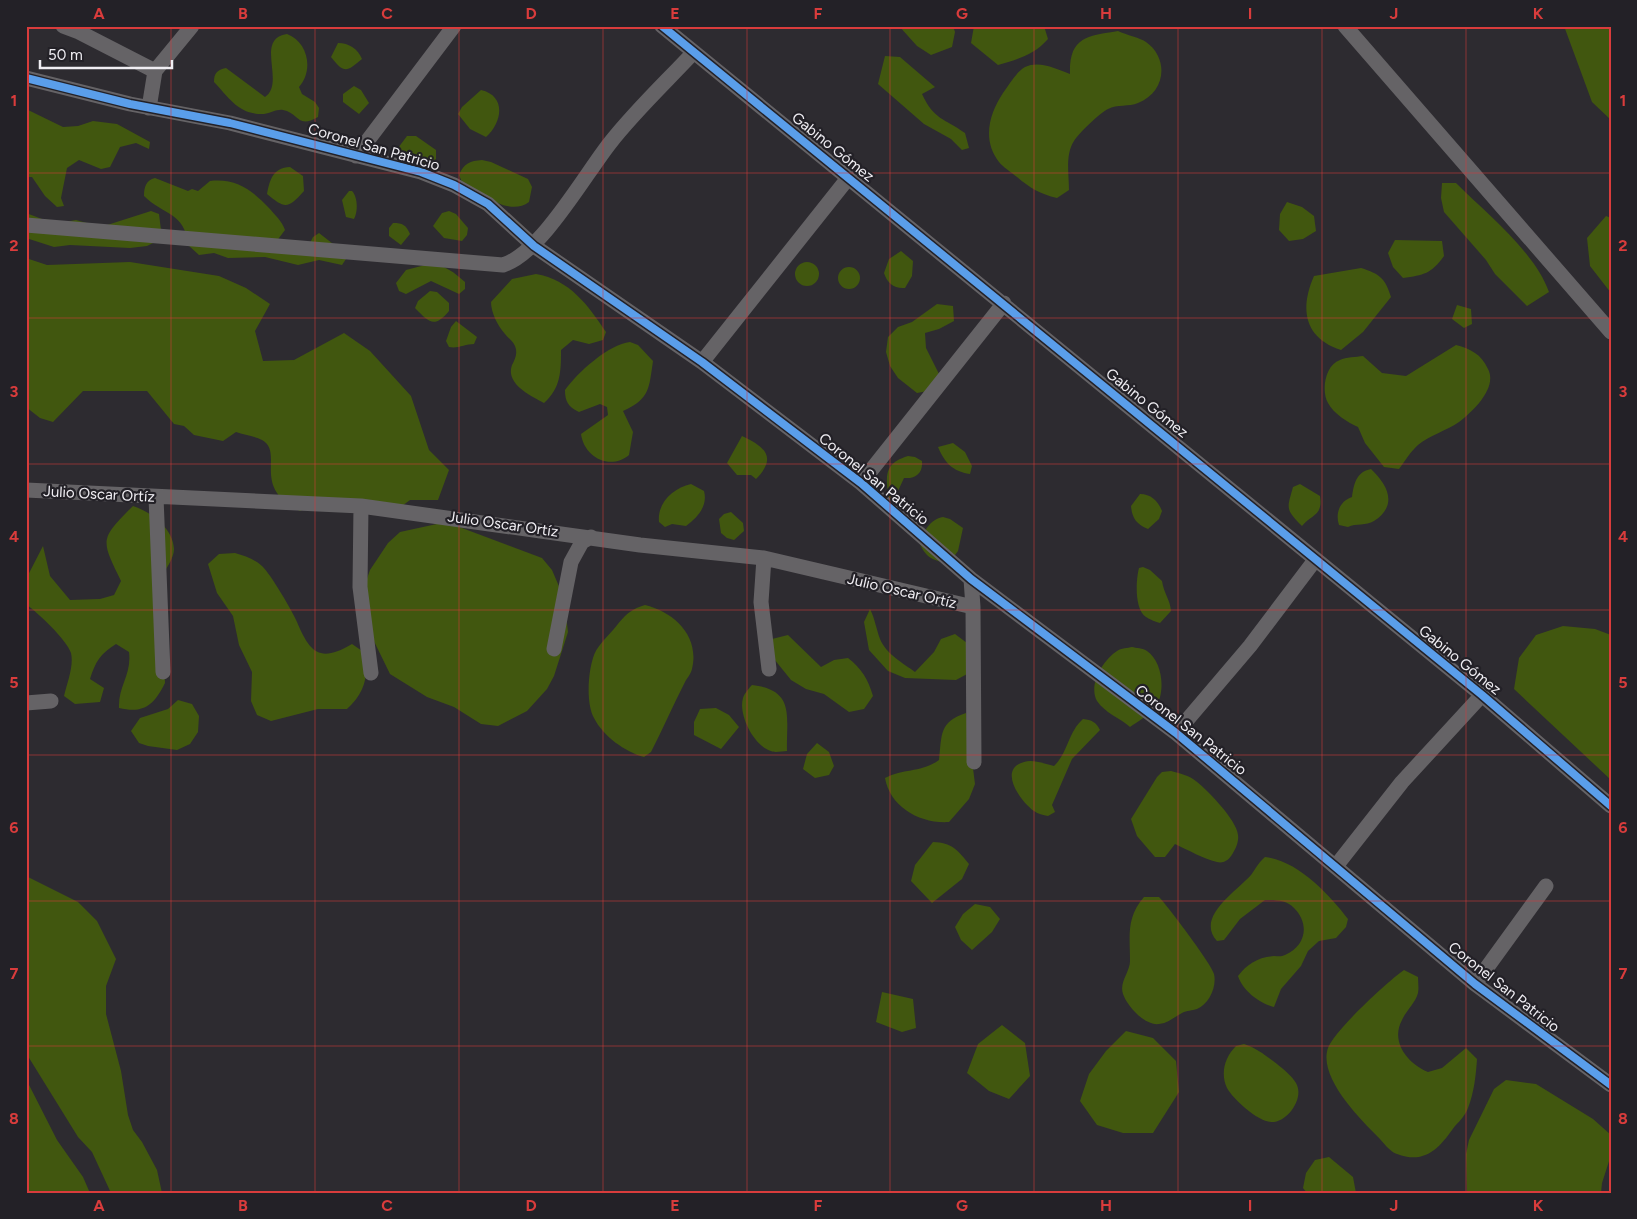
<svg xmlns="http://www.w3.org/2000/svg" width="1637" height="1219" font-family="Figtree,sans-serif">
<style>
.forest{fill:#41570f}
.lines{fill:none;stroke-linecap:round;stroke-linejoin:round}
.minor{stroke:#656366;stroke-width:15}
.cycleway-casing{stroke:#232127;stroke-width:11}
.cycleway{stroke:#5a9eea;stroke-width:8}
.grid{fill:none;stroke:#d93c3c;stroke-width:1;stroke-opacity:0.55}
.labels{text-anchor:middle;stroke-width:4.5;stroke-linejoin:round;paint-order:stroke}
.street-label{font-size:15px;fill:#f0eef3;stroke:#232127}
.neatline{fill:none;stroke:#d93c3c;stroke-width:2}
.grid-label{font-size:16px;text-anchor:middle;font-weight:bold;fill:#d93c3c}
</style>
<rect width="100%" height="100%" fill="#2d2b30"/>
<!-- forest -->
<path class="forest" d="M 899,26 L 953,26 L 955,32 L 952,47 L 931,55 L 917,46 Z
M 974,26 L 1044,26 L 1048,39 C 1034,55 1018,59 998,65 L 971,43 Z
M 1564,26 L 1611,26 L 1611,120 L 1592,102 Z
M 1118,31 C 1126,35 1141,38 1146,42 C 1170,59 1165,93 1138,103 C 1129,107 1117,104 1108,109 C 1101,112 1078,134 1074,141 C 1065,155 1069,174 1069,190 L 1057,198 C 1040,194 1030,188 1017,177 C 1011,172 1003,167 999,162 C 982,140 989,114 1003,93 C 1009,85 1016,72 1025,67 C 1039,60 1057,69 1070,74 C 1069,37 1087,36 1118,31 Z
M 287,34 C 308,42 314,70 299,87 L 302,94 L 315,102 L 319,108 L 318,117 C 297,129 299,113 283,110 C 277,109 271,113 264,114 C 239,115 230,99 214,82 C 214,73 217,70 226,68 L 265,97 C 286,83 254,39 287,34 Z
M 338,43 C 349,43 358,49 362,59 C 347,71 345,75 331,57 Z
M 885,56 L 900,57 L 935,87 L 922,94 C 934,120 944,118 965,133 L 969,148 L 962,150 L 951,139 L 924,124 L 878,84 Z
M 354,86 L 361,90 L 369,103 L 359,114 L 343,102 L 343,94 Z
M 481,90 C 507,96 502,123 486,137 L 470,129 L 458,114 L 462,107 Z
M 26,109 L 63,127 L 78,126 L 93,121 L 117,124 L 150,142 L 149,149 L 136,143 L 120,147 L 110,167 L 101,169 L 79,160 L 67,168 L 61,198 L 64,206 L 57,207 L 45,196 L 32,177 L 26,177 Z
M 407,136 L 416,136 L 436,150 L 436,159 L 431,165 L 408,166 L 398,155 L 398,148 Z
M 482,160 L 491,162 L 528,179 L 532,187 L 529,202 C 509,217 480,193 462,182 L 459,175 C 464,163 470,161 482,160 Z
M 290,167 L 303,176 L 304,191 C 288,209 285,209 267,194 C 270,179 273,168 290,167 Z
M 155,178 L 188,191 L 192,189 L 198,191 L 210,181 C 236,178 252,190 269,208 C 275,215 282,221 285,230 L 276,242 L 310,243 L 313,237 L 319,233 L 337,247 L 346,259 L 342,265 L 319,260 L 298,265 L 265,257 L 228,258 L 214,253 L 199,255 L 188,245 C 185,212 163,215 144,196 C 144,187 146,180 155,178 Z
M 1442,183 L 1456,183 C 1486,213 1535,252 1549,292 L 1527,306 L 1495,274 L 1486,260 L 1444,212 L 1441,198 Z
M 349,191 L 352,191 C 358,197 358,212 354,219 L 346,217 L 342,200 Z
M 1287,202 L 1302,207 L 1314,216 L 1316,231 L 1303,239 L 1289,241 L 1279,230 L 1280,214 Z
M 151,211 L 159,214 L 161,230 L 155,242 L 147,246 L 130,248 L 70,245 L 54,247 L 26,238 L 26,213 L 42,219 L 65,222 L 76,220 L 101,227 Z
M 449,211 L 456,214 L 468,228 L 467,235 L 462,241 L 444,238 L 433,226 L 442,213 Z
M 1606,216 L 1611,218 L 1611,293 L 1590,266 L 1587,238 Z
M 393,223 C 403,223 406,225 410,234 L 401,245 L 389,236 L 389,228 Z
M 1395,240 L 1442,241 L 1444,256 C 1431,274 1424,275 1403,278 L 1393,267 L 1388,253 Z
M 901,251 L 913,261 L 912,276 L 905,288 C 894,289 887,283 884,273 L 889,259 Z
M 26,258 L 47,265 L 130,262 L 219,276 L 246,288 L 270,304 L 255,331 L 263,361 L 294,360 L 344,333 L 370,351 L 411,396 L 429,450 L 449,470 L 438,500 L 410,500 L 402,506 L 314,504 L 300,511 C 250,487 285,453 262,440 C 254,436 244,435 236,432 L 223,441 L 194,435 L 184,426 L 174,424 L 147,391 L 83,391 L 53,422 L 40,418 L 26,407 Z
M795 274a12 12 0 1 1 24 0a12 12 0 1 1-24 0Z
M 429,264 C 444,264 455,273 465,282 L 465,289 L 459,294 L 431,281 L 406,294 L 399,291 L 396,283 L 406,270 Z
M838 278a11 11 0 1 1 22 0a11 11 0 1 1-22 0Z
M 1361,268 C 1380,274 1385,278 1391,297 L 1363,332 L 1341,350 C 1305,338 1299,310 1314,276 Z
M 536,274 C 570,280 588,305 606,332 L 603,340 L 589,344 L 573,340 L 561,350 C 561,371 561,388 544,403 C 531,396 505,384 512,365 C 515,359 518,353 515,346 C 513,341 508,338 505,334 C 498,326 491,313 491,302 L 512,279 Z
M 430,291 L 437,292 L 449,303 L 449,311 C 434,329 429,322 415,308 L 418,301 Z
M 937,304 L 953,306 L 954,321 L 939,329 L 925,333 L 926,348 L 940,376 L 933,390 L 917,393 L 898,378 L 890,366 L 886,352 L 888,337 L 898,327 L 912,322 Z
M 1457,305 L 1471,309 L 1472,324 L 1464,328 L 1452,319 Z
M 456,321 L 477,337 L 474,344 C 465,344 458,349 449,347 L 446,341 L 451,327 Z
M 630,342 L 638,345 L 653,361 C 649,388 650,399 623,411 L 633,432 L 629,455 C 610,471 584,457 581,434 L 608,415 L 607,407 L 600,404 L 579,412 C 568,407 565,401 565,390 C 577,373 609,344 630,342 Z
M 1456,345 C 1471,349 1481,354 1488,369 C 1498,388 1472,412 1459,422 C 1446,431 1430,435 1418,445 C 1411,451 1405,461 1399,469 L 1384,467 L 1365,443 L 1358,427 C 1347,422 1334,414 1328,403 C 1321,391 1325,365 1340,360 C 1346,357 1356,357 1363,356 L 1382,373 L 1406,376 Z
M 742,436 C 766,447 777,458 756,479 L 751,475 L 737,475 L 727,463 Z
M 953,443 L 965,452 L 972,466 L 970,474 C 952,471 945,463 938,447 Z
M 908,456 L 915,457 L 922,461 C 923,473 916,479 904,478 L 898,491 L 899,510 L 888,499 C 887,477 882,464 908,456 Z
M 1371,469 C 1387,484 1399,505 1374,521 C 1366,526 1356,523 1348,527 L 1339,525 C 1335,513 1340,501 1352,497 C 1354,484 1356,472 1371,469 Z
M 691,484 L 704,491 C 708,506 698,517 686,526 L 672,524 L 665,527 L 659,522 C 657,503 673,488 691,484 Z
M 1300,484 L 1320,496 C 1323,516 1312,514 1302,526 C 1285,509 1287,509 1293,487 Z
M 1140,494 C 1151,494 1158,501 1162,511 L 1159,519 L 1148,529 C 1136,524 1132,518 1131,506 Z
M 133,506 C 151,512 173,528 174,549 C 174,558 166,569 161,577 L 165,683 C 154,705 144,714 119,708 C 118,686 132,674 129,652 L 116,644 C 101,653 95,662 90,679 L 104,688 L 100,702 L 75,704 L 64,696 C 67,683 74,666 71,653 C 67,640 38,613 26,604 L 26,579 L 43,546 L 50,576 L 70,600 L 100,599 L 114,595 L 121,581 C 101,539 99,540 133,506 Z
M 731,512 L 743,523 L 744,531 L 734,540 L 727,538 L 721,533 L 719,519 L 724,514 Z
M 943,517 L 950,519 L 963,528 L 958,551 L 949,563 C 934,561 926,558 920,544 C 923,532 930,519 943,517 Z
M 446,522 L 542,558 L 552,570 L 564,598 L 568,632 L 554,676 L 547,689 L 527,711 L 498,726 L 481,724 L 454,707 L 427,697 L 390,674 L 368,629 L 360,599 L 370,570 L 388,543 L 400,532 Z
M 235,553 C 245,556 254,559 262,566 C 270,573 293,612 297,622 C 310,653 320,663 352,644 L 365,653 C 369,675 365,693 347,709 L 318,709 L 271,721 L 257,715 L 251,701 L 252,672 L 239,645 L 233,616 L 217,593 L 208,564 L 219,554 Z
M 1143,567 L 1150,570 L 1162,581 C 1164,594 1170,599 1171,611 L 1160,623 C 1156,622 1149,619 1146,617 C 1134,609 1136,579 1139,568 Z
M 645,605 C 674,612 700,636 692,669 C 691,674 687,678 685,682 C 673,705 663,729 651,752 L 644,757 C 625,752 603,736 594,718 C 586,703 588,674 593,658 C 596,647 606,638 613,630 C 624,617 628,610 645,605 Z
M 870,609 C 875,619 876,628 880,639 C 886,654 903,663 915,672 L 934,652 L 941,639 L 955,634 L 967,643 L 969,673 L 956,680 L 905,678 L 888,671 L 869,650 L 864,622 Z
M 1563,626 L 1595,629 L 1611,635 L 1611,780 L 1514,689 L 1519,658 L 1536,635 Z
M 788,635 L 821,667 L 834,660 L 848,658 C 862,669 868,679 873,696 L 864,709 L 849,712 L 824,694 L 806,689 L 791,680 L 770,654 L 772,639 Z
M 1132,647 C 1136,648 1143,648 1147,651 C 1163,662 1166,693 1155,708 C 1149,715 1137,722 1130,727 C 1120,718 1105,713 1097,701 C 1088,685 1103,660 1117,651 C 1121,648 1128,648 1132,647 Z
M 752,685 C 796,690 786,717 787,751 C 782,751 775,753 771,751 C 754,746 738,715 743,698 C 744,694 749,688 752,685 Z
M 178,700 L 192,704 L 199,716 L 198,732 L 190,744 L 177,750 L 148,746 L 139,743 L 131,731 L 140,718 L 168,709 Z
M 716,708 L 729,715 L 739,727 L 721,749 L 694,735 L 694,722 L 700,709 Z
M 966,713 L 975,784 L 969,799 L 949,822 C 920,824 890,807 885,778 C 904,768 921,773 939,760 C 942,734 939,722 966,713 Z
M 1083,719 C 1092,720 1096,722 1100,730 L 1072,759 L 1052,805 L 1055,812 L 1048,816 C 1043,815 1038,814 1034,811 C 1021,802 997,769 1024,762 C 1033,759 1045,764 1054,766 C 1068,753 1068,732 1083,719 Z
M 817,743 L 829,752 L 834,766 L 829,775 L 815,778 L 803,769 L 807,754 Z
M 1171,771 C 1178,773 1187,775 1193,779 C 1205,787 1237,820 1238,835 C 1239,841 1236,848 1233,853 C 1230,859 1224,864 1217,862 C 1206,860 1186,849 1175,844 L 1165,857 L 1155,857 L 1137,836 L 1131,819 L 1157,777 L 1162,772 Z
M 933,842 C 952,843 957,849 969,864 L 962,879 L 932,903 L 911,881 L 915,865 Z
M 1265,857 C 1297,860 1330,895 1348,919 L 1346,927 L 1336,938 L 1319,941 L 1308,951 L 1301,966 L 1281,989 L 1274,1007 C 1259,1003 1243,991 1238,976 C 1247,964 1258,957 1274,956 C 1278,956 1281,957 1285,955 C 1306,946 1310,924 1294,908 C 1287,900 1275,900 1265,900 L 1240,919 L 1224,940 L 1217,941 C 1195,917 1237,891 1251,875 C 1256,868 1259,862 1265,857 Z
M 26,876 L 78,902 L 97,921 L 116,959 L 106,986 L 106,1014 L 121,1071 L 128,1115 L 133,1130 L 142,1142 L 157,1170 L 162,1193 L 111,1193 L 92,1152 L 78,1137 L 26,1053 Z
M 1144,897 L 1159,897 C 1167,905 1213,966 1214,974 C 1217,987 1209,1004 1197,1009 C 1192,1011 1187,1010 1182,1013 C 1174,1017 1169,1023 1159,1024 C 1145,1026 1127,1006 1123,994 C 1119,982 1130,972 1130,961 C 1130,935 1126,918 1144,897 Z
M 975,904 L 990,907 L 1000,919 L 992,932 L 972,950 L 961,940 L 955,927 L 963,914 Z
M 1404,970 L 1418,977 C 1418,982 1419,988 1418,993 C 1416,1002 1406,1011 1402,1020 C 1390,1042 1408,1064 1428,1072 L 1442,1068 L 1466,1048 L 1477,1059 C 1476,1075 1474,1093 1468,1108 C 1466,1114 1460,1121 1455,1126 C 1440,1147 1426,1165 1397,1154 C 1390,1152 1383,1142 1378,1137 C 1359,1118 1318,1077 1328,1048 C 1334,1031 1388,981 1404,970 Z
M 882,992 L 913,999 L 916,1028 L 902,1032 L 876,1022 Z
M 1002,1025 L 1025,1043 L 1030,1076 L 1009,1099 L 989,1091 L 967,1073 L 978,1044 Z
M 1126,1031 L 1153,1038 L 1176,1061 L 1179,1092 L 1153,1133 L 1123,1133 L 1097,1125 L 1080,1101 L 1089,1074 L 1106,1051 Z
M 1244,1044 C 1257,1048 1266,1056 1277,1064 C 1283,1069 1292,1076 1296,1083 C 1305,1098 1287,1123 1271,1122 C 1257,1121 1233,1099 1227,1088 C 1220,1073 1225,1057 1236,1046 Z
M 26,1079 L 57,1140 L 83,1177 L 90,1193 L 26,1193 Z
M 1506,1080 L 1536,1084 L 1593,1119 L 1611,1135 L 1611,1155 L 1602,1183 L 1601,1193 L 1467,1193 L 1466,1154 L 1469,1140 L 1494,1089 Z
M 1329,1157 L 1353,1177 L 1356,1193 L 1307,1193 L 1303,1188 L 1306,1173 L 1315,1160 Z"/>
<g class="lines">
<!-- minor -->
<path class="minor" d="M 63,26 L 79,32 L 155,71
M 662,26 L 1482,695 L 1611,806
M 1345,26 L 1611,332
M 26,78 L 130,104 L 230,123 L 421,172 L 454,185 L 488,204 L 534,246 L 702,362 L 861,483 L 971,579 L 1176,733 L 1475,984 L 1611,1085
M 149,108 L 155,71 L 192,26
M 356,156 L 454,26
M 26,225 L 503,265 C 541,253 584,176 610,143 C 635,111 666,82 693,53
M 702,362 L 849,177
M 861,483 L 1004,303
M 26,490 L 361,506 L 640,545 L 764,558 L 973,607
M 156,497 L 163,672
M 361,506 L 360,587 L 371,673
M 764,558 L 761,602 L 769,669
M 971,579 L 973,607 L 974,762
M 554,649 L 571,562 L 582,542 L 591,537
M 26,703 L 51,701
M 1176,733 L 1250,646 L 1315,560
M 1336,866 L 1402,782 L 1482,695
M 1475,984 L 1546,886"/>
<defs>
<path id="cycleway" d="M 662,26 L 1482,695 L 1611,806
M 26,78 L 130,104 L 230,123 L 421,172 L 454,185 L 488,204 L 534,246 L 702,362 L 861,483 L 971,579 L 1176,733 L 1475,984 L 1611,1085"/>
</defs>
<!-- cycleway casing -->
<use href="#cycleway" class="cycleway-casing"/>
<!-- cycleway -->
<use href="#cycleway" class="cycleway"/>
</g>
<!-- grid -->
<path class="grid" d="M 171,26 L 171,1193M 315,26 L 315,1193M 459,26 L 459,1193M 603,26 L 603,1193M 747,26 L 747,1193M 890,26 L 890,1193M 1034,26 L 1034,1193M 1178,26 L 1178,1193M 1322,26 L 1322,1193M 1466,26 L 1466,1193M 26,173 L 1611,173M 26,318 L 1611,318M 26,464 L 1611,464M 26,610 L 1611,610M 26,755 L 1611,755M 26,901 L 1611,901M 26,1046 L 1611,1046"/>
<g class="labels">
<!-- street labels -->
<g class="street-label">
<text transform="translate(374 147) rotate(16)" y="5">Coronel San Patricio</text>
<text transform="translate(833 147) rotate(39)" y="5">Gabino Gómez</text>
<text transform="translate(1147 403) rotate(39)" y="5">Gabino Gómez</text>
<text transform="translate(874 479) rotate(39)" y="5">Coronel San Patricio</text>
<text transform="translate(99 494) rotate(3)" y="5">Julio Oscar Ortíz</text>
<text transform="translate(503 524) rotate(8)" y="5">Julio Oscar Ortíz</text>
<text transform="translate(902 591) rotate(13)" y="5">Julio Oscar Ortíz</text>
<text transform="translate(1460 660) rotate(39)" y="5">Gabino Gómez</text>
<text transform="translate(1191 730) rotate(38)" y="5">Coronel San Patricio</text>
<text transform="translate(1504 987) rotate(38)" y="5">Coronel San Patricio</text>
</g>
</g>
<!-- border -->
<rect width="1637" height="1219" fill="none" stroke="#232127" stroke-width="55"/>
<!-- scale -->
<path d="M40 60v8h132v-8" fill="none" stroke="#f0eef3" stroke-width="2.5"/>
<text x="48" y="60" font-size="15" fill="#f0eef3" stroke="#232127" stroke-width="4" paint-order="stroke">50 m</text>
<rect x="28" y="28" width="1582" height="1164" class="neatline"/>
<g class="grid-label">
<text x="99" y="19">A</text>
<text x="243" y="19">B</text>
<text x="387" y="19">C</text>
<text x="531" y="19">D</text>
<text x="675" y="19">E</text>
<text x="818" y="19">F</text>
<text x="962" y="19">G</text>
<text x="1106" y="19">H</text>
<text x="1250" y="19">I</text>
<text x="1394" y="19">J</text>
<text x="1538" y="19">K</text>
<text x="14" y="106">1</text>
<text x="1623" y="106">1</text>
<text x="14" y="251">2</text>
<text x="1623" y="251">2</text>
<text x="14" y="397">3</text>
<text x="1623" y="397">3</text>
<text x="14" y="542">4</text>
<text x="1623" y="542">4</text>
<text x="14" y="688">5</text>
<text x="1623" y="688">5</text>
<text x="14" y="833">6</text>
<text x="1623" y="833">6</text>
<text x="14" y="979">7</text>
<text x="1623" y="979">7</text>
<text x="14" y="1124">8</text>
<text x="1623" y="1124">8</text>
<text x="99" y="1211">A</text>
<text x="243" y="1211">B</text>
<text x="387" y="1211">C</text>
<text x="531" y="1211">D</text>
<text x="675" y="1211">E</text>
<text x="818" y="1211">F</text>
<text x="962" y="1211">G</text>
<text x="1106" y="1211">H</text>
<text x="1250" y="1211">I</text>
<text x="1394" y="1211">J</text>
<text x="1538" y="1211">K</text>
</g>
</svg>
